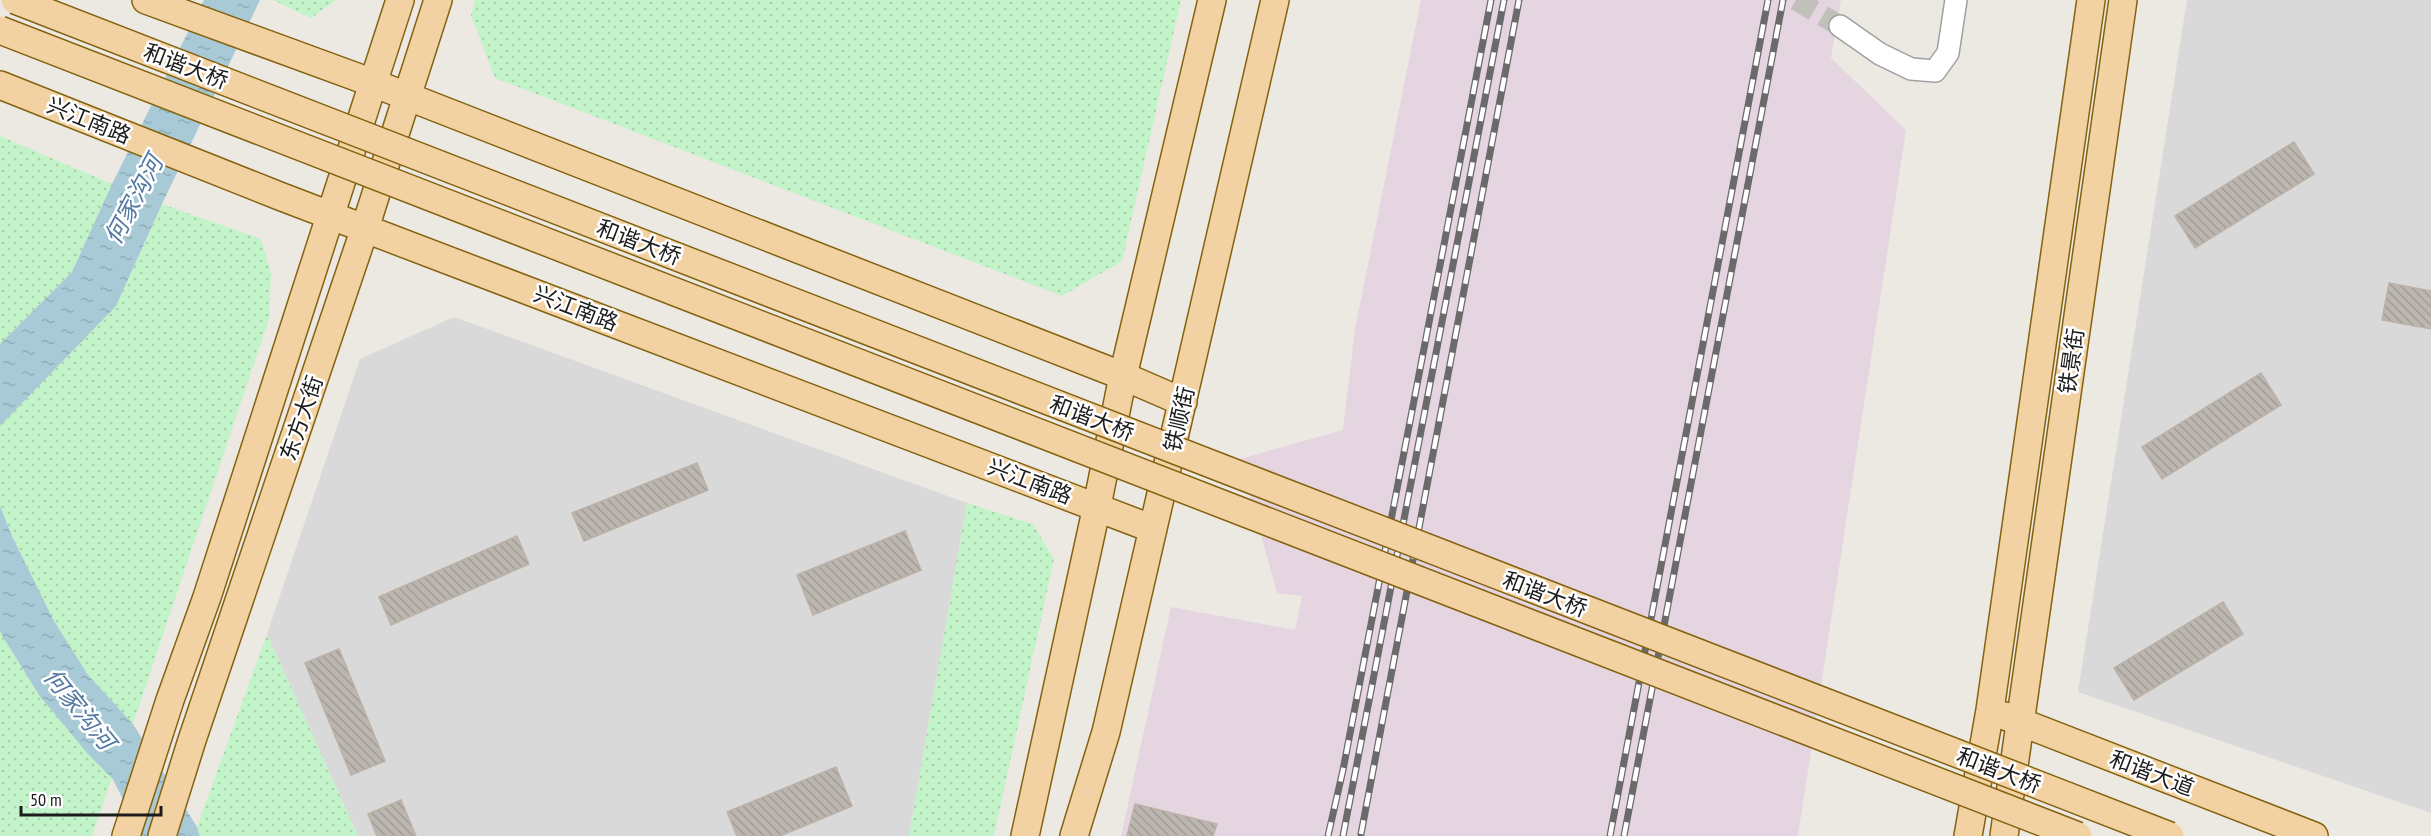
<svg xmlns="http://www.w3.org/2000/svg" width="2431" height="836" font-family="'PT Sans Narrow','Noto Sans SC',sans-serif">
<style>
.residential{fill:#dad9d9}
.railway{fill:#e5d5e1}
.park{fill:url(#park-dots)}
.water{fill:url(#water-ripples)}
.building{fill:url(#building-back-hatch);stroke:#bcb1a7;stroke-width:1.5}
.lines{fill:none;stroke-linecap:round;stroke-linejoin:round}
.minor-tunnel{stroke:#c2c0bb;stroke-width:21;stroke-dasharray:21 10;stroke-linecap:butt}
.minor-casing{stroke:#a0a0a0;stroke-width:24}
.major-casing{stroke:#85620f;stroke-width:30}
.minor{stroke:#fff;stroke-width:21}
.major{stroke:#f2d2a2;stroke-width:27}
.rail-casing{stroke:#6a6a6a;stroke-width:7}
.rail{stroke:#fff;stroke-width:4.5;stroke-dasharray:14;stroke-linecap:butt}
.major-bridge-casing{stroke:#85620f;stroke-width:30;stroke-linecap:butt}
.major-bridge{stroke:#f2d2a2;stroke-width:27}
.labels{text-anchor:middle;stroke-width:5;stroke-linejoin:round;paint-order:stroke}
.street-label{font-size:22px;fill:#1c1c1c;stroke:#fff}
.water-label{font-size:24px;font-style:italic;fill:#5378a1;stroke:#fff}
</style>
<defs>
<pattern id="park-dots" width="8" height="8" patternUnits="userSpaceOnUse" patternTransform="scale(1.5)"><rect width="8" height="8" fill="#c3f3c8"/><path d="M2 2h.1M6 6h.1" fill="none" stroke="#a7d0ab" stroke-width="1.8" stroke-linecap="round"/></pattern>
<pattern id="water-ripples" width="26" height="14" patternUnits="userSpaceOnUse" patternTransform="scale(1.5)"><rect width="26" height="14" fill="#a7cad6"/><path d="M2 4q2-2 4 0t4 0M15 11q2-2 4 0t4 0" fill="none" stroke="#8fadb7"/></pattern>
<pattern id="building-back-hatch" width="6" height="6" patternUnits="userSpaceOnUse" patternTransform="scale(1.5)"><rect width="6" height="6" fill="#bcb6b0"/><path d="M-1 5l2 2M0 0l6 6M5-1l2 2" fill="none" stroke="#a19c97"/></pattern>
</defs>
<rect width="100%" height="100%" fill="#ece9e3"/>
<!-- residential -->
<path class="residential" d="M 2187,0 L 2431,0 L 2431,813 L 2078,692 Z
M 454,317 L 967,503 L 909,836 L 358,836 L 267,634 L 360,359 Z"/>
<!-- railway -->
<path class="railway" d="M 1421,0 L 1841,0 L 1831,58 L 1906,130 L 1798,836 L 1121,836 L 1171,607 L 1295,630 L 1302,596 L 1277,593 L 1240,459 L 1343,430 L 1355,329 Z"/>
<!-- park -->
<path class="park" d="M 273,0 L 336,0 L 311,18 Z
M 475,0 L 1181,0 L 1122,261 L 1062,296 L 495,78 L 471,15 Z
M 0,136 L 112,184 L 72,272 L 0,344 Z
M 162,204 L 261,239 L 271,273 L 269,319 L 133,724 L 88,675 L 54,621 L 12,536 L 0,506 L 0,426 L 116,306 Z
M 967,503 L 1033,524 L 1054,559 L 994,836 L 909,836 Z
M 0,631 C 30,686 68,735 112,777 L 92,836 L 0,836 Z
M 267,634 L 358,836 L 200,836 L 197,827 Z"/>
<!-- water -->
<path class="water" d="M 204,0 L 260,0 L 162,204 L 116,306 L 0,426 L 0,344 L 72,272 L 112,184 Z
M 0,506 L 12,536 L 54,621 L 88,675 L 133,724 L 197,827 L 200,836 L 142,836 L 112,778 L 88,754 L 39,695 L 3,637 L 0,631 Z"/>
<!-- building -->
<path class="building" d="M 2294,142 L 2314,174 L 2195,248 L 2175,216 Z
M 2389,283 L 2431,291 L 2431,329 L 2382,320 Z
M 2261,373 L 2281,405 L 2162,479 L 2142,447 Z
M 697,463 L 708,490 L 584,541 L 572,513 Z
M 905,531 L 921,570 L 813,615 L 797,575 Z
M 517,536 L 529,564 L 391,625 L 379,597 Z
M 2223,602 L 2243,634 L 2134,700 L 2114,668 Z
M 339,649 L 385,761 L 351,775 L 305,663 Z
M 836,767 L 852,806 L 780,836 L 737,836 L 727,812 Z
M 401,800 L 416,836 L 377,836 L 368,814 Z
M 1135,804 L 1217,824 L 1213,836 L 1127,836 Z"/>
<g class="lines">
<!-- minor-tunnel -->
<path class="minor-tunnel" d="M 1796,0 L 1840,26"/>
<defs>
<path id="minor" d="M 1840,26 L 1880,54 L 1911,69 L 1935,71 L 1948,53 L 1956,0"/>
<path id="major" d="M 146,0 L 373,83 L 1123,376 L 1183,402
M 0,85 L 282,197 L 1153,529
M 2005,716 L 2314,836
M 126,836 L 170,700 L 207,597 L 400,0
M 162,836 L 192,740 L 365,228 L 438,0
M 1025,836 L 1097,506 L 1123,376 L 1212,0
M 1074,836 L 1106,732 L 1275,0
M 1968,836 L 1990,710 L 2091,0
M 2004,836 L 2123,0"/>
</defs>
<!-- minor casing -->
<use href="#minor" class="minor-casing"/>
<!-- major casing -->
<use href="#major" class="major-casing"/>
<!-- minor -->
<use href="#minor" class="minor"/>
<!-- major -->
<use href="#major" class="major"/>
<defs>
<path id="rail" d="M 1361,834 L 1519,0
M 1328,836 L 1343,770 L 1491,0
M 1343,836 L 1504,0
M 1610,836 L 1768,0
M 1624,836 L 1783,0"/>
</defs>
<!-- rail casing -->
<use href="#rail" class="rail-casing"/>
<!-- rail -->
<use href="#rail" class="rail"/>
<defs>
<path id="major-bridge" d="M 15,0 L 2170,836
M 0,30 L 2078,836"/>
</defs>
<!-- major-bridge casing -->
<use href="#major-bridge" class="major-bridge-casing"/>
<!-- major-bridge -->
<use href="#major-bridge" class="major-bridge"/>
</g>
<g class="labels">
<!-- street labels -->
<g class="street-label">
<text transform="translate(186 66) rotate(21)" y="8">和谐大桥</text>
<text transform="translate(89 120) rotate(22)" y="8">兴江南路</text>
<text transform="translate(639 242) rotate(21)" y="8">和谐大桥</text>
<text transform="translate(576 308) rotate(21)" y="8">兴江南路</text>
<text transform="translate(2071 361) rotate(-82)" y="8">铁景街</text>
<text transform="translate(301 418) rotate(-71)" y="8">东方大街</text>
<text transform="translate(1092 418) rotate(21)" y="8">和谐大桥</text>
<text transform="translate(1179 419) rotate(-77)" y="8">铁顺街</text>
<text transform="translate(1030 481) rotate(21)" y="8">兴江南路</text>
<text transform="translate(1545 594) rotate(21)" y="8">和谐大桥</text>
<text transform="translate(1999 770) rotate(21)" y="8">和谐大桥</text>
<text transform="translate(2152 773) rotate(21)" y="8">和谐大道</text>
</g>
<!-- water labels -->
<g class="water-label">
<text transform="translate(134 200) rotate(-62)" y="8">何家沟河</text>
<text transform="translate(79 709) rotate(51)" y="8">何家沟河</text>
</g>
</g>
<!-- scale -->
<path d="M21 806v9h140v-9" fill="none" stroke="#1c1c1c" stroke-width="3"/>
<text x="30" y="806" font-size="18" fill="#1c1c1c" stroke="#ffffff" stroke-width="4.5" paint-order="stroke">50 m</text>
</svg>
